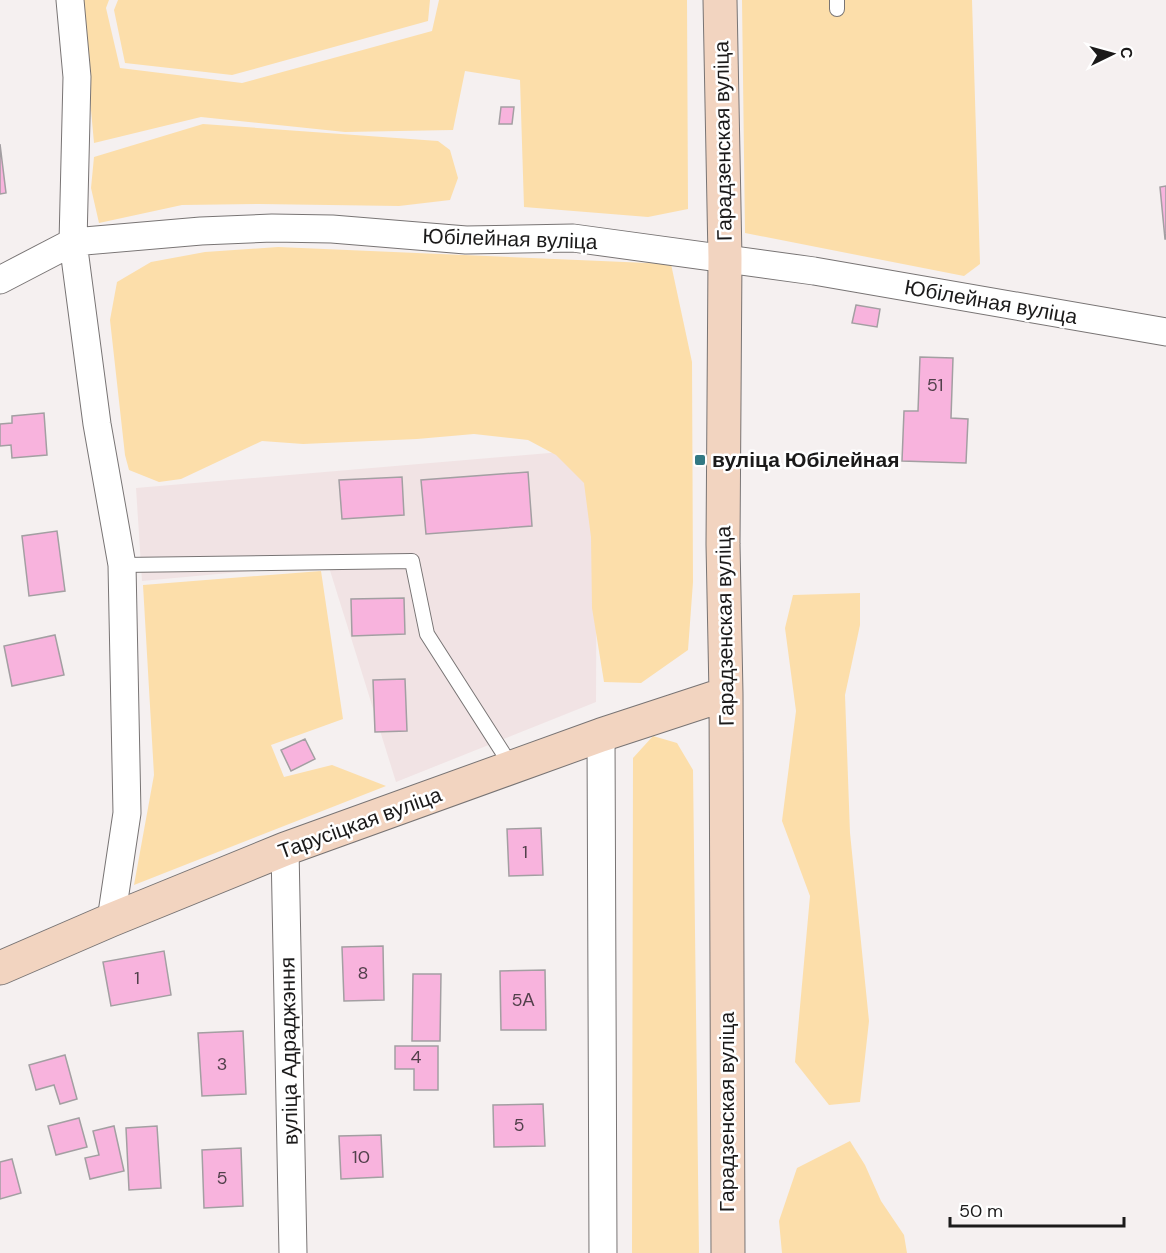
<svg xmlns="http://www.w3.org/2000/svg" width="1166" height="1253" font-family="'DM Sans',sans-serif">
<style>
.built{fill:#f1e3e4}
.green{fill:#fcdeaa}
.building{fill:#f8b3dd;stroke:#a39fa2;stroke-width:1.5}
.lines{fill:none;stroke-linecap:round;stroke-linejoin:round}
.lane-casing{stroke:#787474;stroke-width:16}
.street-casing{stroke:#787474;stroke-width:29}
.secondary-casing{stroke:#787474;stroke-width:35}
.lane{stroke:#fff;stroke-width:14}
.street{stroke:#fff;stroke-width:27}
.secondary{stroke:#f2d4c0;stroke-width:33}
.poi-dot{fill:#317883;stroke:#fff;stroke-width:2}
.labels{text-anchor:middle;stroke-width:5;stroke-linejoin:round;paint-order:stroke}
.number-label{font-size:18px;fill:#52404b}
.street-label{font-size:21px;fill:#1b1a1a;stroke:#fff}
.poi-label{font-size:21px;font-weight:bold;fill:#1b1a1a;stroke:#fff;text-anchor:start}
</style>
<rect width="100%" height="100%" fill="#f5f0f0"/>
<!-- built -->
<path class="built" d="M 597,449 L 596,702 L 396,782 L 328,564 L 142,581 L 136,488 Z"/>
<!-- green -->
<path class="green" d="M 81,0 L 109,0 L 106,8 L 120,68 L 242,83 L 432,31 L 439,0 L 687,0 L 688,209 L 648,217 L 524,207 L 520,80 L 465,71 L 453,130 L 345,132 L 201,117 L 94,143 Z
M 118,0 L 430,0 L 428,21 L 232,75 L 125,63 L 114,10 Z
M 742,0 L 972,0 L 980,264 L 964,276 L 745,233 Z
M 203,124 L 438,141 L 450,150 L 458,178 L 450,200 L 399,206 L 259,204 L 182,205 L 99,223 L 91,188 L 94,157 Z
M 278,247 L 671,264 L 692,362 L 693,582 L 688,650 L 641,683 L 604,682 L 592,608 L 591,537 L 584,483 L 556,455 L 528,440 L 474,434 L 417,439 L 303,444 L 262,441 L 181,479 L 159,482 L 129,470 L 125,455 L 110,320 L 117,282 L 151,262 L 205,252 Z
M 321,571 L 343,719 L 271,745 L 284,777 L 332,765 L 386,786 L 134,885 L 154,775 L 143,585 Z
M 860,593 L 860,625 L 845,695 L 850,833 L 869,1021 L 860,1102 L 829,1105 L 795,1062 L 810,896 L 782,821 L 796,711 L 785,628 L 793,595 Z
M 653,736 L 677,743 L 693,770 L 699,1253 L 632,1253 L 633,758 Z
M 850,1141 L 865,1165 L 881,1201 L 904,1235 L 907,1253 L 782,1253 L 779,1221 L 797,1168 Z"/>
<!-- building -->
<path class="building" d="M 501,107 L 514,107 L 512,124 L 499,124 Z
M 0,144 L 6,193 L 0,194 Z
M 1166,186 L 1166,239 L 1165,239 L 1160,187 Z
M 856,305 L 880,309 L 877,327 L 852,323 Z
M 920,357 L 953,358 L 951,418 L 968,419 L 966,463 L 902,461 L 904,411 L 918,411 Z
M 44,413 L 47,455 L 12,458 L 11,445 L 0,446 L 0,424 L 12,423 L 12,416 Z
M 528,472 L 532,526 L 426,534 L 421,480 Z
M 402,477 L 404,515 L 342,519 L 339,480 Z
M 57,531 L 65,591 L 29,596 L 22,536 Z
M 404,598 L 405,634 L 352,636 L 351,599 Z
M 55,635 L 64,675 L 12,686 L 4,646 Z
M 405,679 L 407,731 L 375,732 L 373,680 Z
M 305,739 L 315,759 L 291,771 L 281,750 Z
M 541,828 L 543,875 L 509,876 L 507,829 Z
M 383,946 L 384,1000 L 344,1001 L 342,947 Z
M 164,951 L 171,995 L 111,1006 L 103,962 Z
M 545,970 L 546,1030 L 501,1030 L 500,971 Z
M 413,974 L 441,974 L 440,1041 L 412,1041 Z
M 243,1031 L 246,1094 L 202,1096 L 198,1033 Z
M 395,1046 L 438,1046 L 438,1090 L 414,1090 L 414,1069 L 395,1069 Z
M 65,1055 L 77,1099 L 60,1104 L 54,1085 L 36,1090 L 29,1065 Z
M 543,1104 L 545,1146 L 494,1147 L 493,1105 Z
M 79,1118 L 87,1147 L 56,1155 L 48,1126 Z
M 114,1126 L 124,1171 L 90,1179 L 85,1158 L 99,1155 L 93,1131 Z
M 157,1126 L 161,1188 L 129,1190 L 126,1128 Z
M 381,1135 L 383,1177 L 341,1179 L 339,1136 Z
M 241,1148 L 243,1206 L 204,1208 L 202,1150 Z
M 12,1159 L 21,1193 L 0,1199 L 0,1162 Z"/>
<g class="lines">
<defs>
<path id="lane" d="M 837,0 L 837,9
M 122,565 L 412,561 L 427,634 L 512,767"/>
<path id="street" d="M 70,0 L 77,77 L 73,242 L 97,424 L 122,565 L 127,813 L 111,920
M 0,280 L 73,242 L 201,231 L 272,228 L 332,229 L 466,240 L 573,238 L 814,271 L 1166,332
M 601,735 L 603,1253
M 285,849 L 293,1253"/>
<path id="secondary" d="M 720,0 L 725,258 L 723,544 L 726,694 L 728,1253
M 0,968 L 111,920 L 285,849 L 601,735 L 726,694"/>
</defs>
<!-- lane casing -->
<use href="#lane" class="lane-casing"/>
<!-- street casing -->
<use href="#street" class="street-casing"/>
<!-- secondary casing -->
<use href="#secondary" class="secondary-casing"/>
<!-- lane -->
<use href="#lane" class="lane"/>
<!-- street -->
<use href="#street" class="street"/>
<!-- secondary -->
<use href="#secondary" class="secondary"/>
</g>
<!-- markers -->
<rect class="poi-dot" x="694" y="454" width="12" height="12" rx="3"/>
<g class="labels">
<!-- number labels -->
<g class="number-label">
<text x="935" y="391">51</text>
<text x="525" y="858">1</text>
<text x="363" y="979">8</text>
<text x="137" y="984">1</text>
<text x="523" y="1006">5А</text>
<text x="416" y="1063">4</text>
<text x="222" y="1070">3</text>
<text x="519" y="1131">5</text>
<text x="361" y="1163">10</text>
<text x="222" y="1184">5</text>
</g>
<!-- street labels -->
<g class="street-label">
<text transform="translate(723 141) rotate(-91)" y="7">Гарадзенская вуліца</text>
<text transform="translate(510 239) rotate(2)" y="7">Юбілейная вуліца</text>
<text transform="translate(991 302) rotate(10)" y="7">Юбілейная вуліца</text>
<text transform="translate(725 626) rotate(-91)" y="7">Гарадзенская вуліца</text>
<text transform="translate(360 823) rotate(-20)" y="7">Тарусіцкая вуліца</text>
<text transform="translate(289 1051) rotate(-91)" y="7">вуліца Адраджэння</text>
<text transform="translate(727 1112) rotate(-90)" y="7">Гарадзенская вуліца</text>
</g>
<!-- poi labels -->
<g class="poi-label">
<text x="712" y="467">вуліца Юбілейная</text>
</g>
</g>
<!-- north arrow -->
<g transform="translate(1112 54) rotate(85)" stroke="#ffffff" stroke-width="4.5" paint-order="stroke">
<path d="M0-4.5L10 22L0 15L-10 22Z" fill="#1b1a1a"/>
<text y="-9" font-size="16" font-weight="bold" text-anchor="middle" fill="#1b1a1a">С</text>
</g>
<!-- scale -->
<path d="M950 1217v9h174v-9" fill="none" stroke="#1b1a1a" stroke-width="3"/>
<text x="959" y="1217" font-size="18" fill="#1b1a1a" stroke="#ffffff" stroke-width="4.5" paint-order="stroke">50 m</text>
</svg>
